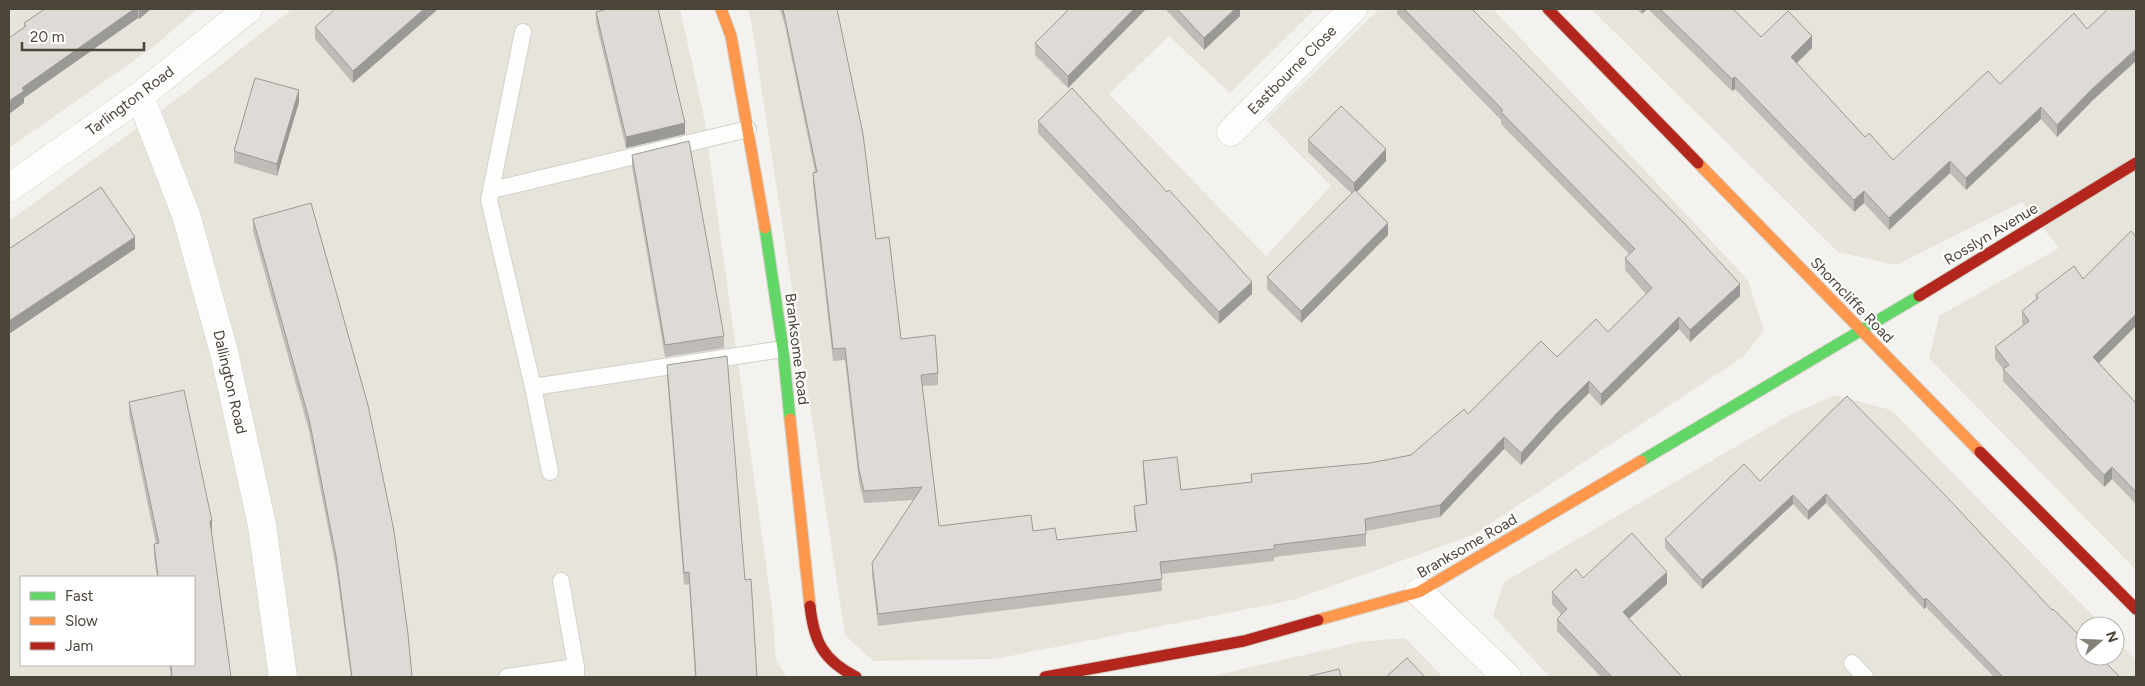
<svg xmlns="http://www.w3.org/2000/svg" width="2145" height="686" font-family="Figtree,sans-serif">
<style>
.residential{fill:#e7e4dc;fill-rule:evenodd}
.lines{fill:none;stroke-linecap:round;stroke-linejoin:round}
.lane-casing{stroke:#d2d0cb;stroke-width:18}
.street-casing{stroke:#d2d0cb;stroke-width:29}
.fast-casing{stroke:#d3cfc5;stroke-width:13}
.slow-casing{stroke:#d3cfc5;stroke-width:13}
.jam-casing{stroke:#d3cfc5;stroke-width:13}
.lane{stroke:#fdfdfc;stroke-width:16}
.street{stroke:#fdfdfc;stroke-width:28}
.fast{stroke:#63d668;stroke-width:11}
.slow{stroke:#ff974d;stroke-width:11}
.jam{stroke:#b3261e;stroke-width:11}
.wall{fill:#bfbcb8}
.shaded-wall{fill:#9b9996}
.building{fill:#dedbd6;stroke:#9b9996}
.labels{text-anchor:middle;stroke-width:4;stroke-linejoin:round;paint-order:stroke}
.street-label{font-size:15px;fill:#4b4439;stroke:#fff}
</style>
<rect width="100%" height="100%" fill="#f4f2ee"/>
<!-- residential -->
<path class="residential" d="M 9,9 L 197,9 L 152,48 L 9,148 Z
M 292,9 L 680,9 L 704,117 L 772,608 L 776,661 L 787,677 L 9,677 L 9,221 L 185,93 ZM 21,577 L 194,577 L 194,665 L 21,665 Z
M 747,9 L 1315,9 L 1230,93 L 1169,36 L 1109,94 L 1266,256 L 1331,186 L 1266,120 L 1379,9 L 1493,9 L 1748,280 L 1764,330 L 1743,357 L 1473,535 L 1293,600 L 995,659 L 873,661 L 845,635 L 751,20 Z
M 1591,9 L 2136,9 L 2136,570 L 1929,358 L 1939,316 L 2059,248 L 2022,202 L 1896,265 L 1838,252 Z
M 1835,395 L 1891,410 L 2103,626 L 2085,626 L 2085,656 L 2115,656 L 2115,638 L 2136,660 L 2136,677 L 1550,677 L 1493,616 L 1504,582 L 1788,416 Z
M 1405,638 L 1443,677 L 1208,677 L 1360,642 Z"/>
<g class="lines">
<defs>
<path id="lane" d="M 523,32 L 489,200 L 533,387 L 550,472
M 492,190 L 748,129
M 533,387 L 783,349
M 561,581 L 576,667
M 1852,663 L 1865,677
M 507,677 L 576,667 L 576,677"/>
<path id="street" d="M 140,96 L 186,215 L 224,352 L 262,525 L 283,677
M 1231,132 L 1353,9
M 9,188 L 140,96 L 248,9
M 1419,592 L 1507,677"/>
<path id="fast" d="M 765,228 L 783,349 L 790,419
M 1641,461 L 1919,296"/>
<path id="slow" d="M 721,9 L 731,36 L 765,228
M 1698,163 L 1980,452
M 790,419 L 810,606
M 1318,620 L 1419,592 L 1641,461"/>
<path id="jam" d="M 1548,9 L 1698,163
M 1919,296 L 2136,163
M 1980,452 L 2136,609
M 810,606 C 814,642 823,660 856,677
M 1045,677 L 1244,641 L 1318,620"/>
</defs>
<!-- lane casing -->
<use href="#lane" class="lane-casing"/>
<!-- street casing -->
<use href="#street" class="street-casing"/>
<!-- fast casing -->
<use href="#fast" class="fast-casing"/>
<!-- slow casing -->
<use href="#slow" class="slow-casing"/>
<!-- jam casing -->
<use href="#jam" class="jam-casing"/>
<!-- lane -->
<use href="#lane" class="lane"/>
<!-- street -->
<use href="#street" class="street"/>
<!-- fast -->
<use href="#fast" class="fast"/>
<!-- slow -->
<use href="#slow" class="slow"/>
<!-- jam -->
<use href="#jam" class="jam"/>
</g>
<!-- wall -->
<path class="wall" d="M 45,9 L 151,9 L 139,19 L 138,18 L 24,98 L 24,103 L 24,23 Z
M 438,9 L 353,83 L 315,39 L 315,27 Z
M 600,9 L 658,9 L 685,134 L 626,148 L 596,23 L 596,12 L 601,11 Z
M 780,9 L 837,9 L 876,239 L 901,339 L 938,373 L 938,385 L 922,386 L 939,526 L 1033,531 L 1057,540 L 1136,531 L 1134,518 L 1134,506 L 1146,505 L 1143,473 L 1143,461 L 1181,490 L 1251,482 L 1251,474 L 1370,463 L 1411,455 L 1468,414 L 1557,357 L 1608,332 L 1646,294 L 1625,270 L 1625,258 L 1629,254 L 1501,124 L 1501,120 L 1397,14 L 1397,9 L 1472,9 L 1740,296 L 1690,342 L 1679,329 L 1601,406 L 1589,393 L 1556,426 L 1521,465 L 1504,449 L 1440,517 L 1366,531 L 1366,546 L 1274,557 L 1274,561 L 1161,574 L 1162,591 L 878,626 L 872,575 L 872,563 L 914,500 L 864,503 L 859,482 L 845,360 L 833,361 L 813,185 L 813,173 L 815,172 L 785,26 Z
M 1069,9 L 1146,9 L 1068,88 L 1035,55 L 1035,43 Z
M 1167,9 L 1240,9 L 1240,16 L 1204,50 L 1167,11 Z
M 1637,9 L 1647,9 L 1642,14 Z
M 1648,9 L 1733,9 L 1761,37 L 1812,48 L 1796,63 L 1865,137 L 1893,160 L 2000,84 L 2092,101 L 2057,137 L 2041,119 L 1966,190 L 1950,173 L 1889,230 L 1864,203 L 1854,212 L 1735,89 L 1732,91 Z
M 299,102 L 277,176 L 234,163 L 234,151 Z
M 1038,121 L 1167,192 L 1252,294 L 1219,324 L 1038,133 Z
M 1308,140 L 1386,161 L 1357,192 L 1388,235 L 1301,323 L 1267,289 L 1267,277 L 1352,194 L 1308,152 Z
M 632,155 L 724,336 L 724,348 L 665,357 L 632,167 Z
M 253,219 L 412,677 L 351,677 L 336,568 L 309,431 L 253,231 Z
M 2083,279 L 2099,363 L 2136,403 L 2136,504 L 2112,479 L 2104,487 L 2003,381 L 2003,369 L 1995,359 L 1995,347 L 2023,325 L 2022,323 L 2022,311 L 2036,300 L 2036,295 Z
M 667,365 L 745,580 L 757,677 L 695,677 L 689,584 L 684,585 L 667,377 Z
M 1847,396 L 2052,610 L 2120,677 L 1994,677 L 1926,607 L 1924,609 L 1826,503 L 1808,520 L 1793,504 L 1702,589 L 1665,548 L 1665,539 L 1760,481 Z
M 129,402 L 212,533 L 211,533 L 231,677 L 171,677 L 169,665 L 194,665 L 194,577 L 157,577 L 154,556 L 154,544 L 156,544 L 129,414 Z
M 1583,578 L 1667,584 L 1629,619 L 1682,677 L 1601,677 L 1557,631 L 1557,619 L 1561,614 L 1552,604 L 1552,592 Z"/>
<!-- shaded-wall -->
<path class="shaded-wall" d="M 134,9 L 138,9 L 138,18 L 24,98 L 24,103 L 9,114 L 9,102 L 22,88 Z
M 139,9 L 151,9 L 139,19 Z
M 424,9 L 438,9 L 353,83 L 353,71 Z
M 1134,9 L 1146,9 L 1068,88 L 1068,76 Z
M 1235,9 L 1240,9 L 1240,16 L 1204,50 L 1204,38 Z
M 1642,9 L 1647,9 L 1642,14 Z
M 1812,36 L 1812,48 L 1791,69 L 1791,57 Z
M 2136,49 L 2136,61 L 2092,101 L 2057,137 L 2057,125 L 2092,89 Z
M 1735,77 L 1735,89 L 1732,91 L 1732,79 Z
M 299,90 L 299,102 L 277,176 L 277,164 Z
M 2041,107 L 2041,119 L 1966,190 L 1966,178 Z
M 685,123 L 685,134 L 626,148 L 626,137 Z
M 1386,149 L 1386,161 L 1354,195 L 1354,183 Z
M 1950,161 L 1950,173 L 1889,230 L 1889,218 Z
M 1864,191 L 1864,203 L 1854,212 L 1854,200 Z
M 1388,223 L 1388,235 L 1301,323 L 1301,311 Z
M 135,237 L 135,249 L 9,334 L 9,321 Z
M 1252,282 L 1252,294 L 1219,324 L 1219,312 Z
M 1740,284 L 1740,296 L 1690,342 L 1690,330 Z
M 2136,314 L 2136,326 L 2093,369 L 2093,357 Z
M 1679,317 L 1679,329 L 1601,406 L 1601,394 Z
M 1589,381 L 1589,393 L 1556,426 L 1521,465 L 1521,453 L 1556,414 Z
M 1504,437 L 1504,449 L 1440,517 L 1440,505 Z
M 2112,467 L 2112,479 L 2104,487 L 2104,475 Z
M 1826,494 L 1826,503 L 1808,520 L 1808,511 Z
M 1793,495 L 1793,504 L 1702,589 L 1702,580 Z
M 210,521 L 212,521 L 212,533 L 210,534 Z
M 1667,572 L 1667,584 L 1623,624 L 1623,612 Z
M 1926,598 L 1926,607 L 1924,609 L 1924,600 Z"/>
<!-- building -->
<path class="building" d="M 45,9 L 134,9 L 22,88 L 24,91 L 9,101 L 9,38 L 26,26 L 24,23 Z
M 335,9 L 424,9 L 353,71 L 315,27 Z
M 604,9 L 658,9 L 685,123 L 626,137 L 596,12 L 604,10 Z
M 783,9 L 837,9 L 863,134 L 876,239 L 889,237 L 901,339 L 935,335 L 938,373 L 921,375 L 939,526 L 1031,515 L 1033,531 L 1055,528 L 1057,540 L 1137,531 L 1134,506 L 1147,504 L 1143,461 L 1177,457 L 1181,490 L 1252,482 L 1251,474 L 1370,463 L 1411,455 L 1464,409 L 1468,414 L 1541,341 L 1557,357 L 1596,319 L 1608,332 L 1652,288 L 1625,258 L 1635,249 L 1501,112 L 1503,110 L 1404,9 L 1472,9 L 1684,223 L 1740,284 L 1690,330 L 1679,317 L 1601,394 L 1589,381 L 1556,414 L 1521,453 L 1504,437 L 1440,505 L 1365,519 L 1366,534 L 1274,545 L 1274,549 L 1160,562 L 1162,579 L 878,614 L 872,563 L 922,487 L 864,491 L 859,470 L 845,348 L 833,349 L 813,173 L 817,172 Z
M 1069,9 L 1134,9 L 1068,76 L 1035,43 Z
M 1177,9 L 1235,9 L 1204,38 Z
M 1660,9 L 1733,9 L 1761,37 L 1788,11 L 1812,36 L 1791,57 L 1865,137 L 1869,133 L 1893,160 L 1988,71 L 2000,84 L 2074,13 L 2087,29 L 2108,9 L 2136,9 L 2136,49 L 2092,89 L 2057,125 L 2041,107 L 1966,178 L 1950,161 L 1889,218 L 1864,191 L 1854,200 L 1735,77 L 1732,79 Z
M 255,78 L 299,90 L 277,164 L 234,151 Z
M 1072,88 L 1167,192 L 1169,190 L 1190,213 L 1252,282 L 1219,312 L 1038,121 Z
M 1341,106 L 1386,149 L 1354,183 L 1308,140 Z
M 689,141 L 724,336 L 665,345 L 632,155 Z
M 101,187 L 135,237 L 9,321 L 9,249 Z
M 1355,190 L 1388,223 L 1301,311 L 1267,277 Z
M 311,203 L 368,405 L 394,531 L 408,634 L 412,677 L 352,677 L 336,556 L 309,419 L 253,219 Z
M 2131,231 L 2136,237 L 2136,314 L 2093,357 L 2136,403 L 2136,492 L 2112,467 L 2104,475 L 2003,369 L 2009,365 L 1995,347 L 2029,321 L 2022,311 L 2038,298 L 2036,295 L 2074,266 L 2083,279 Z
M 727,356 L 745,580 L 751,579 L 757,677 L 696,677 L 689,572 L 684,573 L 667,365 Z
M 184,390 L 212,521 L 210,521 L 231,677 L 172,677 L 171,665 L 194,665 L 194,577 L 158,577 L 154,544 L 159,543 L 129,402 Z
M 1847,396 L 1945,495 L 2052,610 L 2053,609 L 2085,641 L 2085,656 L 2099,656 L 2120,677 L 2003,677 L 1926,598 L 1924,600 L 1826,494 L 1808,511 L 1793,495 L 1702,580 L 1665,539 L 1744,464 L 1760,481 Z
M 1632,533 L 1667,572 L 1623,612 L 1682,677 L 1612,677 L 1557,619 L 1567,609 L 1552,592 L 1576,569 L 1583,578 Z
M 1407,658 L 1425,677 L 1386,677 Z
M 1339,669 L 1341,677 L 1306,677 Z"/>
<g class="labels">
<!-- street labels -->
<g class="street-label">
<text transform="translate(1292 70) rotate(-45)" y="5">Eastbourne Close</text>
<text transform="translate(130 101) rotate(-37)" y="5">Tarlington Road</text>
<text transform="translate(1991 234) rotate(-31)" y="5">Rosslyn Avenue</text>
<text transform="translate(1852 300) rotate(46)" y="5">Shorncliffe Road</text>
<text transform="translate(797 349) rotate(83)" y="5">Branksome Road</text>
<text transform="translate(230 382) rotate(77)" y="5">Dallington Road</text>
<text transform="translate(1467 546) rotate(-30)" y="5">Branksome Road</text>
</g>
</g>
<!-- border -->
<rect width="2145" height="686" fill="none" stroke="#4b4439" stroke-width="20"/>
<!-- legend -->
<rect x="20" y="576" width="175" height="90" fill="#ffffff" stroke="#b7b4b0"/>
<rect x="30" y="592" width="25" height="8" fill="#63d668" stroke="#b7b4b0"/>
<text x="65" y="601" font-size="15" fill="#4b4439">Fast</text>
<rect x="30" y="617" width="25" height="8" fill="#ff974d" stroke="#b7b4b0"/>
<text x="65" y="626" font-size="15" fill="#4b4439">Slow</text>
<rect x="30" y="642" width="25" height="8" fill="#b3261e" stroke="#b7b4b0"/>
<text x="65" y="651" font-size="15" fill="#4b4439">Jam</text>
<!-- north arrow -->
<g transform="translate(2100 641) rotate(71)"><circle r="24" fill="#ffffff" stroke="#b7b4b0"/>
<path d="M0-4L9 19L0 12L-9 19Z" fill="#868178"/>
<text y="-8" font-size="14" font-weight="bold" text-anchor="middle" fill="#4b4439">N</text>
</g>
<!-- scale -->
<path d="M22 42v8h122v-8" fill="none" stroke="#4b4439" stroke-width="2.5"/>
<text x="30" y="42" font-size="15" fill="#4b4439" stroke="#ffffff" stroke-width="4" paint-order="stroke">20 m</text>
</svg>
